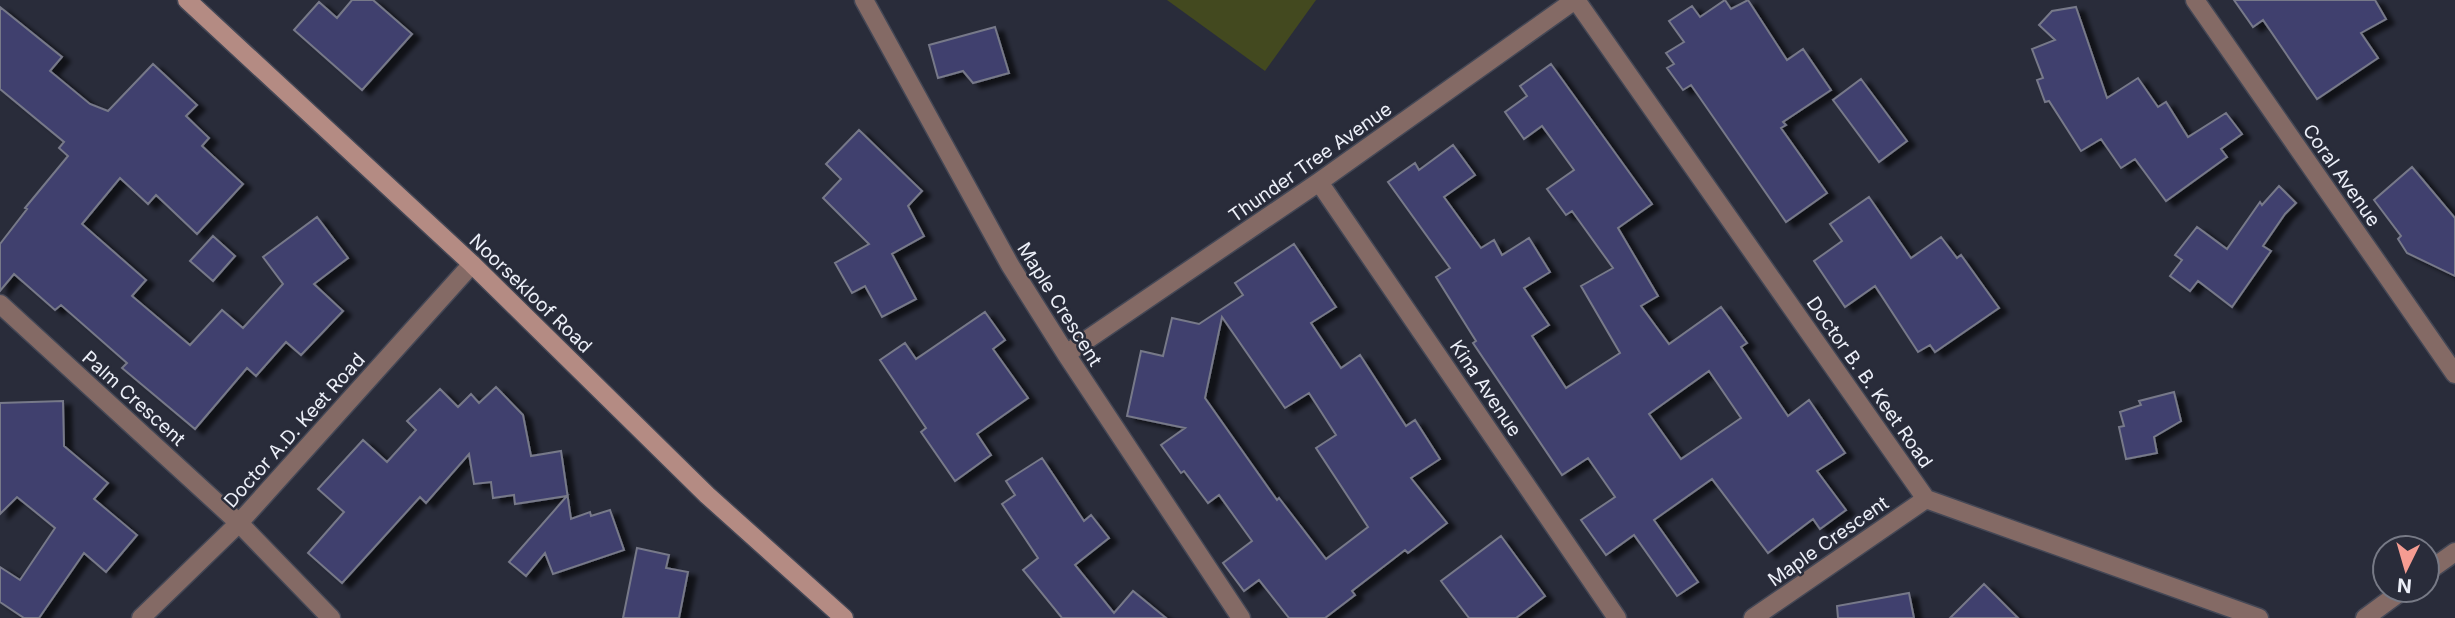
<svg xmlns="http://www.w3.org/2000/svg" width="2455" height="618" font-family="Inter,sans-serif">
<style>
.green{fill:#43491f}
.building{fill:#3f406e;stroke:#777989;stroke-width:2;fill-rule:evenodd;filter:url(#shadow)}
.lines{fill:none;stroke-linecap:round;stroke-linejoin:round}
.street-casing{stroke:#444755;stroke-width:21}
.secondary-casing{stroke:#444755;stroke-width:21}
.street{stroke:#846a65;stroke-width:18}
.secondary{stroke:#b48b83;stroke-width:18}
.labels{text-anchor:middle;stroke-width:5;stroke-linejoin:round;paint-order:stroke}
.street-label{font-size:19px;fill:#eceff8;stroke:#292c3a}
</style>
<defs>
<filter id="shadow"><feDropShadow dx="8" dy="4.5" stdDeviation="2" flood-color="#0009"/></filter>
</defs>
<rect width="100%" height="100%" fill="#292c3a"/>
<!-- green -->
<path class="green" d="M 1167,0 L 1316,0 L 1265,71 Z"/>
<!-- building -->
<path class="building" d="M 352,0 L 373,0 L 412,34 L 362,90 L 294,30 L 319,2 L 337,18 Z
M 1725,0 L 1731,9 L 1748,0 L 1787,60 L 1803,49 L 1831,90 L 1783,122 L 1786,125 L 1781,128 L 1827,193 L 1786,222 L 1691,85 L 1683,90 L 1667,68 L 1674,64 L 1666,53 L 1684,42 L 1669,21 L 1692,6 L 1700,17 Z
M 2234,0 L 2375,0 L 2386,19 L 2361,33 L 2378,58 L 2317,99 L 2263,20 L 2253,27 Z
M 0,7 L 62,57 L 50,71 L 90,104 L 108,111 L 153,64 L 197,105 L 186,116 L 209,138 L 202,146 L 243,184 L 197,234 L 156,195 L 148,204 L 120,178 L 82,224 L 146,280 L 132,296 L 190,345 L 222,310 L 243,328 L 283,284 L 263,257 L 317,217 L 348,258 L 314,284 L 343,311 L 301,355 L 286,342 L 256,376 L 247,368 L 195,429 L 122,368 L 127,363 L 61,305 L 55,310 L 14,274 L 0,291 L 0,244 L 27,209 L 25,208 L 68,156 L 59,148 L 64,142 L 0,89 Z
M 2076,7 L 2107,98 L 2138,78 L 2158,107 L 2166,102 L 2188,137 L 2226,113 L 2242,134 L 2221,149 L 2227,157 L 2166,201 L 2135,159 L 2121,168 L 2101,139 L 2081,151 L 2049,101 L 2045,102 L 2037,80 L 2043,78 L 2032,49 L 2055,40 L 2039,25 L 2052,11 Z
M 995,27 L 1009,73 L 973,83 L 963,71 L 938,78 L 929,45 Z
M 1551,64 L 1652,204 L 1618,228 L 1658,296 L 1641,306 L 1669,344 L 1721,307 L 1747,343 L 1741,347 L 1788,416 L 1809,400 L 1845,453 L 1817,471 L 1846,510 L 1820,529 L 1813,519 L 1768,553 L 1712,479 L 1654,520 L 1698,582 L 1677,596 L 1634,535 L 1606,555 L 1581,520 L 1615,497 L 1588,458 L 1562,475 L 1473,343 L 1476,341 L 1436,277 L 1450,268 L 1388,182 L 1415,163 L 1419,170 L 1453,145 L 1475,175 L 1444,197 L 1481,248 L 1494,240 L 1502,255 L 1529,238 L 1550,272 L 1524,288 L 1549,325 L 1532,336 L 1566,388 L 1620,353 L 1581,286 L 1613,268 L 1572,211 L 1566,215 L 1547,189 L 1574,170 L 1542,126 L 1524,139 L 1505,112 L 1527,96 L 1520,86 ZM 1709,371 L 1741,418 L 1681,459 L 1649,414 Z
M 1861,79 L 1907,141 L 1879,162 L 1833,100 Z
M 859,130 L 922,191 L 908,206 L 924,236 L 892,254 L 916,299 L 882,317 L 865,286 L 852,293 L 835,263 L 869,244 L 823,198 L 841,179 L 826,164 Z
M 2412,167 L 2455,218 L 2455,276 L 2407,253 L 2398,239 L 2401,236 L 2374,200 Z
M 2279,186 L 2296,203 L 2285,214 L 2263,246 L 2271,251 L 2232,307 L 2198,281 L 2190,291 L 2170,276 L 2182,260 L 2175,255 L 2197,227 L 2227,249 L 2260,202 L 2262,205 Z
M 1869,197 L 1911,258 L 1941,237 L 1957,258 L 1961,255 L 1999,308 L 1935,352 L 1930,345 L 1918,352 L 1875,286 L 1845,307 L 1814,261 L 1842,241 L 1830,224 Z
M 213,236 L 235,256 L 213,281 L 190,261 Z
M 1294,244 L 1336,307 L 1311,323 L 1341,368 L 1360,355 L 1406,426 L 1415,420 L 1440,459 L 1411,478 L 1447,523 L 1408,553 L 1405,550 L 1352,591 L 1355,595 L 1325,618 L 1289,618 L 1259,580 L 1244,591 L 1223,563 L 1252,541 L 1219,495 L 1208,503 L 1184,471 L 1181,473 L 1161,445 L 1185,428 L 1127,416 L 1141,351 L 1163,356 L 1172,318 L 1199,324 L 1243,295 L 1235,283 ZM 1222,317 L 1285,408 L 1309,393 L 1336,435 L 1316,448 L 1368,527 L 1326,559 L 1279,498 L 1277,500 L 1205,398 Z
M 985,312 L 1005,340 L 993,349 L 1028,398 L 977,434 L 991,455 L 955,481 L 921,432 L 926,428 L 880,360 L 905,343 L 916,359 Z
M 496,387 L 523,415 L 531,456 L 561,451 L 571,519 L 590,512 L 591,516 L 610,510 L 624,550 L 553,574 L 545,553 L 526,576 L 509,562 L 567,496 L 515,504 L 514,495 L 493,498 L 491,482 L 474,484 L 469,454 L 426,503 L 420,497 L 342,583 L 308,553 L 344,512 L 318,489 L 363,440 L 387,462 L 416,430 L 407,421 L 440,389 L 458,407 L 471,394 L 479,403 Z
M 2174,392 L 2181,421 L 2154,437 L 2157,453 L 2126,459 L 2119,427 L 2124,426 L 2120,412 L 2141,405 L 2139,401 Z
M 63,401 L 64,446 L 108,483 L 94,499 L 137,535 L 106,572 L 84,553 L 39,618 L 24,618 L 0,602 L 0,567 L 20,580 L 55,528 L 17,497 L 0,514 L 0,403 Z
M 1042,458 L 1084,521 L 1091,515 L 1109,538 L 1075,565 L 1114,613 L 1133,591 L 1166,618 L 1062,618 L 1023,570 L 1038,558 L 1002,504 L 1015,495 L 1006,481 Z
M 1501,536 L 1545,596 L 1516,618 L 1469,618 L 1441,581 Z
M 637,548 L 669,555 L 666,568 L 688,572 L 679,618 L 623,618 Z
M 1984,584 L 2018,618 L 1950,618 Z
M 1909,593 L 1914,618 L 1838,618 L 1837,606 Z"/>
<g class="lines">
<defs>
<path id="street" d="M 864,0 L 1010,265 L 1066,354 L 1241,618
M 1576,0 L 1926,499 L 2259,618
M 2195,0 L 2455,374
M 1319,182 L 1617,618
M 0,304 L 239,523 L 331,618
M 1066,354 L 1319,182 L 1575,0
M 2427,572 L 2455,552
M 141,618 L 239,523 L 472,264
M 1753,618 L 1926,499
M 2365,618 L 2403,590"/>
<path id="secondary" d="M 187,0 L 472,264 L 707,495 L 844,618"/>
</defs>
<!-- street casing -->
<use href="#street" class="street-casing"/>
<!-- secondary casing -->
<use href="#secondary" class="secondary-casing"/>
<!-- street -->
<use href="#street" class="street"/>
<!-- secondary -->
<use href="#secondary" class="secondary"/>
</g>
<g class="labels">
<!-- street labels -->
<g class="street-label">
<text transform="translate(1310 162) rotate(-35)" y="7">Thunder Tree Avenue</text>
<text transform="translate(2342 175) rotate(55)" y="7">Coral Avenue</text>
<text transform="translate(531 293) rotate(44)" y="7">Noorsekloof Road</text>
<text transform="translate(1060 304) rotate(58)" y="7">Maple Crescent</text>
<text transform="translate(1870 382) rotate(55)" y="7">Doctor B. B. Keet Road</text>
<text transform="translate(1486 388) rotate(56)" y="7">Kina Avenue</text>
<text transform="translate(134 398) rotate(42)" y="7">Palm Crescent</text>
<text transform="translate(294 430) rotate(-48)" y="7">Doctor A.D. Keet Road</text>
<text transform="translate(1828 541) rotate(-35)" y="7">Maple Crescent</text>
</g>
</g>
<!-- north arrow -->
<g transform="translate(2406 569) rotate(185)"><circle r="33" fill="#292c3a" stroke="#777a86" stroke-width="2"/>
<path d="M0-5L12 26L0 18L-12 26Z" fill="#f59c92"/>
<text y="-10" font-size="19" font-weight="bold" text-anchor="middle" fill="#eceff8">N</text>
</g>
</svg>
